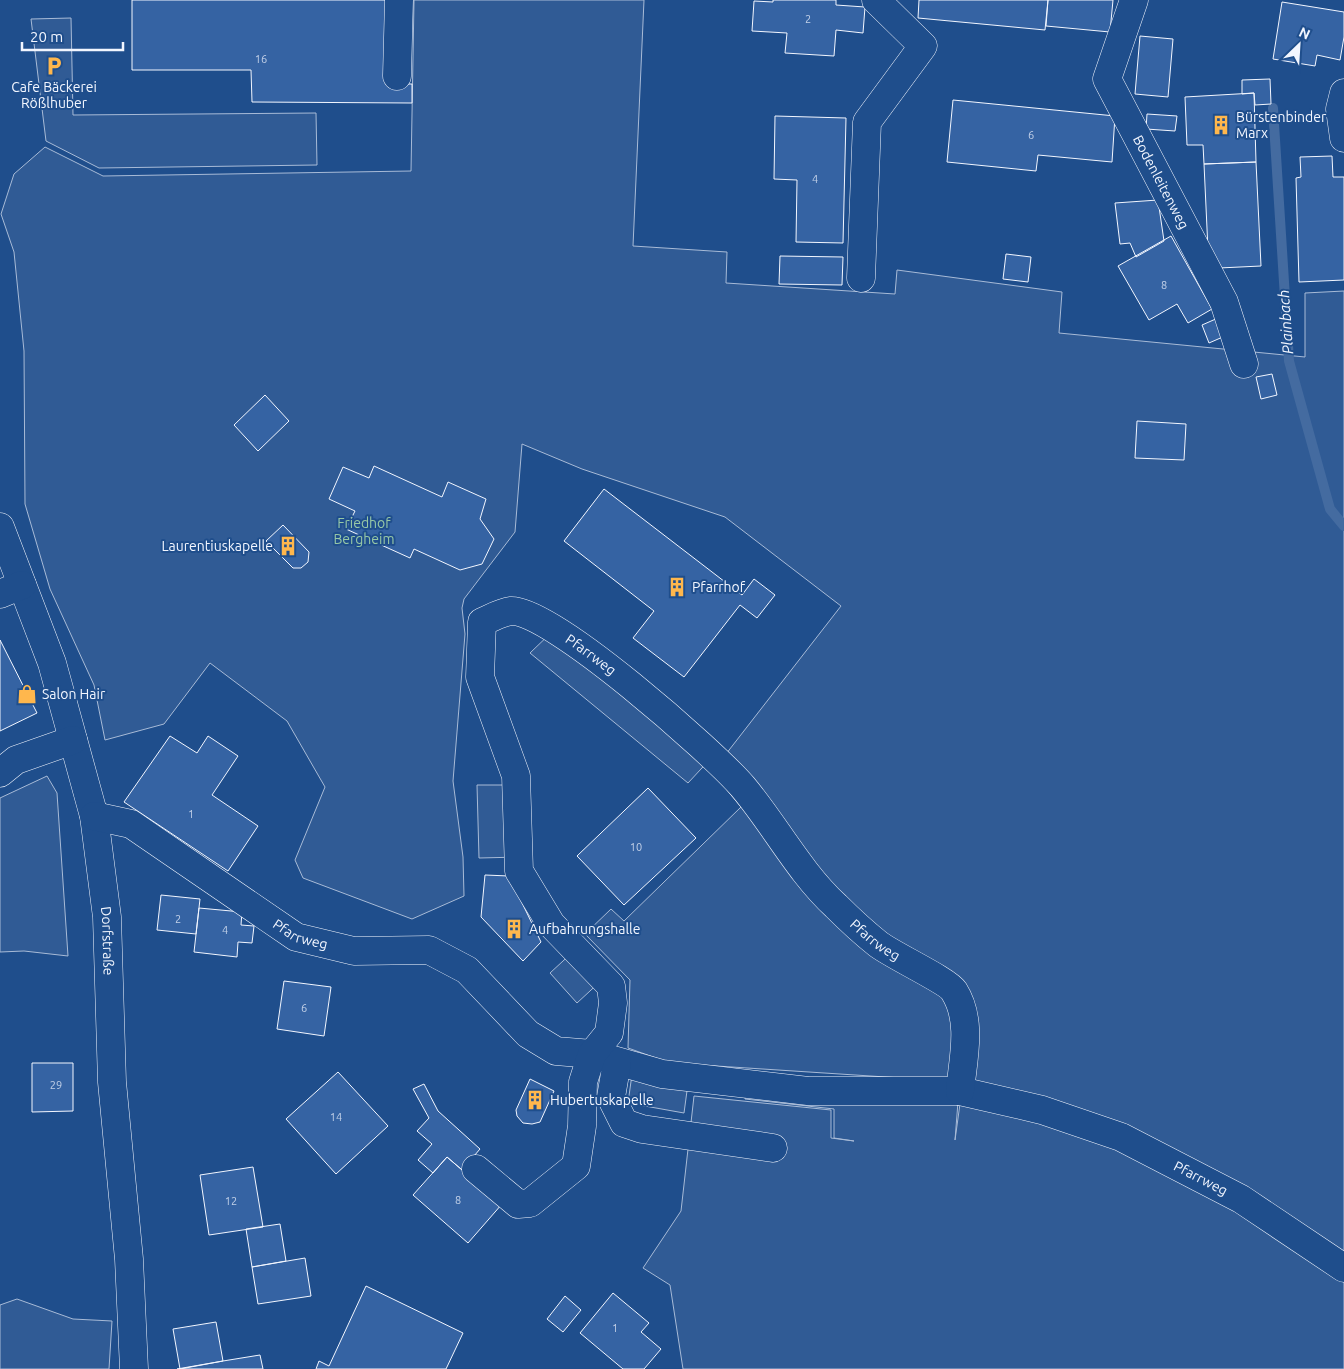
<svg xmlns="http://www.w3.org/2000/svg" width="1344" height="1369" font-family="Ubuntu,sans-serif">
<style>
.built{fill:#305b95;stroke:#a8bbd7}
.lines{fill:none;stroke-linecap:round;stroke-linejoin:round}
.stream{stroke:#446ba0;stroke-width:10}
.building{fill:#3563a3;stroke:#f2f6ff}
.minor-casing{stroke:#f2f6ff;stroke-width:29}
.minor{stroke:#1f4e8c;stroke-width:28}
.labels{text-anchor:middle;stroke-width:4;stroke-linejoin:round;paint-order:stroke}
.number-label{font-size:11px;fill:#c3d1e8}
.poi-label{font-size:14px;fill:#f2f6ff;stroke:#1f4e8c;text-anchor:start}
.street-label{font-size:14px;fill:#f2f6ff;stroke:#1f4e8c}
.park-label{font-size:14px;fill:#97c8a6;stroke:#1f4e8c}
.water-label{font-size:15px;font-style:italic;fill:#f2f6ff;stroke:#1f4e8c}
</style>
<rect width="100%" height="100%" fill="#1f4e8c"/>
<!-- built -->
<path class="built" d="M 414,0 L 644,0 L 633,246 L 727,252 L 726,283 L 895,294 L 897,270 L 1062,292 L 1059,333 L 1305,357 L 1305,293 L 1344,291 L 1344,1369 L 683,1369 L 670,1285 L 643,1268 L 681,1211 L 694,1096 L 831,1110 L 831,1138 L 854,1141 L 834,1138 L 834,1109 L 745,1099 L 746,1082 L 958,1102 L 955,1140 L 963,1082 L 670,1063 L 628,1048 L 630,980 L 585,934 L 611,909 L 624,921 L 741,807 L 712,772 L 841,606 L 725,517 L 582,469 L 522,444 L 515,532 L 464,599 L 462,608 L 465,634 L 453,781 L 463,857 L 464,896 L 412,919 L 303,878 L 295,860 L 325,787 L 287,721 L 210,663 L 164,724 L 105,740 L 94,685 L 50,589 L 25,504 L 24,351 L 14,252 L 1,214 L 14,174 L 45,147 L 103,176 L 411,171 Z
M 71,18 L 73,115 L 316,113 L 317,165 L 99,168 L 46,141 L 31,19 Z
M 555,629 L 714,755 L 688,783 L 530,653 Z
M 47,776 L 57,793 L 68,956 L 24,951 L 0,952 L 0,798 Z
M 477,785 L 518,785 L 520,857 L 479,858 Z
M 576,949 L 604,978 L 577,1003 L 550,973 Z
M 633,1067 L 689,1076 L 684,1113 L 628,1103 Z
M 17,1299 L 73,1319 L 112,1321 L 109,1369 L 0,1369 L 0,1305 Z"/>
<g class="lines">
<!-- stream -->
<path class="stream" d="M 1273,108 L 1289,361 L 1330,509 L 1344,526"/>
</g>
<!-- building -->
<path class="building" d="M 132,0 L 389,0 L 389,84 L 412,84 L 412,103 L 252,102 L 251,70 L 132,70 Z
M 773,0 L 836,0 L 836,5 L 865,7 L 863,33 L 836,30 L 834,56 L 785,53 L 787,33 L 752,31 L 754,1 L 773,2 Z
M 919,0 L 1048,0 L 1045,30 L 918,18 Z
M 1048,0 L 1113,0 L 1110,32 L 1046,26 Z
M 1282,2 L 1344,12 L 1344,37 L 1340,60 L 1317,55 L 1315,66 L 1273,59 Z
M 1140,36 L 1173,39 L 1168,97 L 1135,94 Z
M 1270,79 L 1271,104 L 1255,105 L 1254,93 L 1242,94 L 1242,80 Z
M 1254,93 L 1256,162 L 1204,164 L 1203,145 L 1187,145 L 1185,97 Z
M 953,100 L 1115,116 L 1112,162 L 1038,155 L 1036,171 L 947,162 Z
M 1147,114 L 1177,116 L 1175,131 L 1146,129 Z
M 775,116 L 846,118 L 843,243 L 796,242 L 797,180 L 774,179 Z
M 1332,156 L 1333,177 L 1344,177 L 1344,280 L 1299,282 L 1296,178 L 1301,177 L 1300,157 Z
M 1256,162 L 1261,266 L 1219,268 L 1208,250 L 1204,164 Z
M 1158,200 L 1164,241 L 1136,257 L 1130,243 L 1120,244 L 1115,203 Z
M 1171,236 L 1212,309 L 1188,323 L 1177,304 L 1149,320 L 1118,266 Z
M 1006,254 L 1031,257 L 1028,282 L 1003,279 Z
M 780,256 L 843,257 L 842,285 L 779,284 Z
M 1218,318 L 1225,336 L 1209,343 L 1202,325 Z
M 1272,374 L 1277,395 L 1261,399 L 1256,377 Z
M 265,395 L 289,421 L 258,451 L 234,425 Z
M 1137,421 L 1186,424 L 1184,460 L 1135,458 Z
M 374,466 L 442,497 L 448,482 L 486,499 L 480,519 L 494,539 L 482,564 L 460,570 L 414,549 L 410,558 L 346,529 L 355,511 L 329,499 L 343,467 L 369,478 Z
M 604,489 L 742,595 L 754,579 L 775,595 L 757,618 L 740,605 L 684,677 L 633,638 L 654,611 L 564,541 Z
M 283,525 L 309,552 L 308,562 L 301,568 L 293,568 L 266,541 Z
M 0,640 L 37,713 L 0,731 Z
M 170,736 L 197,753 L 208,736 L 238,756 L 212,795 L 258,826 L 228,871 L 124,802 Z
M 648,788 L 696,838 L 624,905 L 577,856 Z
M 485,875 L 509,876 L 541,942 L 523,961 L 481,917 Z
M 161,895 L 200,899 L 196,934 L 157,930 Z
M 199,908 L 242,912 L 241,925 L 254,926 L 252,943 L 238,942 L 237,957 L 194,952 Z
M 284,981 L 331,987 L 324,1036 L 277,1029 Z
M 32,1063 L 73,1063 L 73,1111 L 32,1112 Z
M 338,1072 L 388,1126 L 336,1174 L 286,1119 Z
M 530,1079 L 554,1091 L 540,1122 L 532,1124 L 523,1123 L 517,1116 L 516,1110 Z
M 424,1084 L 438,1111 L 480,1149 L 462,1170 L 447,1157 L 433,1173 L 418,1160 L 432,1144 L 417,1131 L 429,1118 L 413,1089 Z
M 447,1157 L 502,1204 L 468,1243 L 413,1195 Z
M 253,1167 L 263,1227 L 209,1235 L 200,1175 Z
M 280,1224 L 286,1261 L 252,1267 L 246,1229 Z
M 305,1258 L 311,1296 L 258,1304 L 252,1267 Z
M 366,1286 L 463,1333 L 446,1369 L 316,1369 L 319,1361 L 329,1366 Z
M 613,1293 L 649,1323 L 641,1332 L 661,1349 L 644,1369 L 623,1369 L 580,1333 Z
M 565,1296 L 581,1310 L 563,1332 L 547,1319 Z
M 216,1322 L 223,1361 L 180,1369 L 173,1329 Z
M 260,1355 L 263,1369 L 177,1369 L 223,1361 Z"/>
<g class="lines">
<defs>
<g id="minor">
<path id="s1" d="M 1134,0 L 1107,79 L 1224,302 L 1244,364"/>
<path d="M 397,76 L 399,0"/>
<path d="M 1344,93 L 1340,109 L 1344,138"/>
<path d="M 861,278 L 867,122 L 923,46 L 876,0"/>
<path id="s2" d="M 0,527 L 52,663 L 94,816 L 107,917 L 112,1082 L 129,1259 L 134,1369"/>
<path d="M 0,594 L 22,585"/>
<path d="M 0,773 L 16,760 L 73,740"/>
<path id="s3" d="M 94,816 L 131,824 L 296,937 L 354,951 L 429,950 L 467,970 L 528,1034 L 556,1051 L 592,1054 L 662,1074 L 808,1091 L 960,1091 L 1042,1110 L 1121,1137 L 1241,1199 L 1344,1268"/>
<path d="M 617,1062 L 611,1097 L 624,1123 L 642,1129 L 773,1148"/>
<path id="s4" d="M 476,1169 L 518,1204 L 530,1203 L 576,1166 L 582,1126 L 583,1082 L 592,1054 L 609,1033 L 613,1003 L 611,986 L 551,924 L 519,871 L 516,776 L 480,677 L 482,622 C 491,618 502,612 511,611 C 550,608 714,753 743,787 C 775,825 799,872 836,906 C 849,919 863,932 878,944 C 892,955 948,981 954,991 C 973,1021 963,1059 960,1091"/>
</g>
</defs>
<!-- minor casing -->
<use href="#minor" class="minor-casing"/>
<!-- minor -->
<use href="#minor" class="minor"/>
</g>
<!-- icons -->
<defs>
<symbol id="parking-bare" viewBox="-9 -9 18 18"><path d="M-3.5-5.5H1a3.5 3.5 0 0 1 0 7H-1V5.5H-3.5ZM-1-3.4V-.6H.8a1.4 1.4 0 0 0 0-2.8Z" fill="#ffb74d" stroke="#1f4e8c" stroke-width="2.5" paint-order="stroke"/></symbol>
<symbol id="building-bare" viewBox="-9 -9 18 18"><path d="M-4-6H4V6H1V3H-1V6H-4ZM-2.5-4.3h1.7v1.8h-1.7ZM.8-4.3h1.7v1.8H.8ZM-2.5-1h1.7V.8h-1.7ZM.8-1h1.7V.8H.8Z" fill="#ffb74d" stroke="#1f4e8c" stroke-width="2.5" paint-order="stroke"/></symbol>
<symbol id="shop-bare" viewBox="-9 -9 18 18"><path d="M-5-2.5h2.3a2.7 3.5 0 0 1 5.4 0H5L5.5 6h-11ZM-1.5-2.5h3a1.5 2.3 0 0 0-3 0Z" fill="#ffb74d" stroke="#1f4e8c" stroke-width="2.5" paint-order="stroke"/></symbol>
</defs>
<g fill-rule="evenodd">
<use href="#parking-bare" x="40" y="52" width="28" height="28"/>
<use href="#building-bare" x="1207" y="111" width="28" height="28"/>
<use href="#building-bare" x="274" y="532" width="28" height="28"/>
<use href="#building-bare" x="663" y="573" width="28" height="28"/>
<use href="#shop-bare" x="13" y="680" width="28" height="28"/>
<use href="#building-bare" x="500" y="915" width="28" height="28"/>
<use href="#building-bare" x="521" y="1086" width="28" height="28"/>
</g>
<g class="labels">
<!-- number labels -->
<g class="number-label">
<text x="808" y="23">2</text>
<text x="261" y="63">16</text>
<text x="1031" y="139">6</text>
<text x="815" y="183">4</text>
<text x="1164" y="289">8</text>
<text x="191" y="818">1</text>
<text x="636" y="851">10</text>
<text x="178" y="923">2</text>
<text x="225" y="934">4</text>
<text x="304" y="1012">6</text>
<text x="56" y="1089">29</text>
<text x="336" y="1121">14</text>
<text x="458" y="1204">8</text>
<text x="231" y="1205">12</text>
<text x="615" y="1332">1</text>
</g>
<!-- poi labels -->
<g class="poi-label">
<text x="54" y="92" text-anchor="middle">Cafe Bäckerei<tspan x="54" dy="16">Rößlhuber</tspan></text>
<text x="1236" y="122">Bürstenbinder<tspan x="1236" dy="16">Marx</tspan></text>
<text x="273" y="551" text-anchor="end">Laurentiuskapelle</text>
<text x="692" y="592">Pfarrhof</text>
<text x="42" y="699">Salon Hair</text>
<text x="529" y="934">Aufbahrungshalle</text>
<text x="550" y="1105">Hubertuskapelle</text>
</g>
<!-- street labels -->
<g class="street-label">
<text dy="5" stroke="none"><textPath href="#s1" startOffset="200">Bodenleitenweg</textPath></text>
<text dy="5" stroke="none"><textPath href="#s4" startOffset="841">Pfarrweg</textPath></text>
<text dy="5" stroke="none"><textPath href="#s3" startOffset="241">Pfarrweg</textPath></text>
<text dy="5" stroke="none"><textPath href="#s4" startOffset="1246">Pfarrweg</textPath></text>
<text dy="5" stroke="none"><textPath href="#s2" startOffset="430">Dorfstraße</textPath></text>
<text dy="5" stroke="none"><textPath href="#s3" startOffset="1202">Pfarrweg</textPath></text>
</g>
<!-- park labels -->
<g class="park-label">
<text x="364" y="528">Friedhof<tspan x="364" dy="16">Bergheim</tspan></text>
</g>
<!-- water labels -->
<g class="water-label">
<text transform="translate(1286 322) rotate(-94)" y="5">Plainbach</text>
</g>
</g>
<!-- north arrow -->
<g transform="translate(1299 45) rotate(25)" stroke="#1f4e8c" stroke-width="4" paint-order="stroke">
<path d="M0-4L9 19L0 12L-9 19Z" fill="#f2f6ff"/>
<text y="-8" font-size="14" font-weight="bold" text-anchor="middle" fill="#f2f6ff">N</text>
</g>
<!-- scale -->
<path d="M22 42v8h101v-8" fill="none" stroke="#f2f6ff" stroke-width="2.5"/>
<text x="30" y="42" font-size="15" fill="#f2f6ff" stroke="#1f4e8c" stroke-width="4" paint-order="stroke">20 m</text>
</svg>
